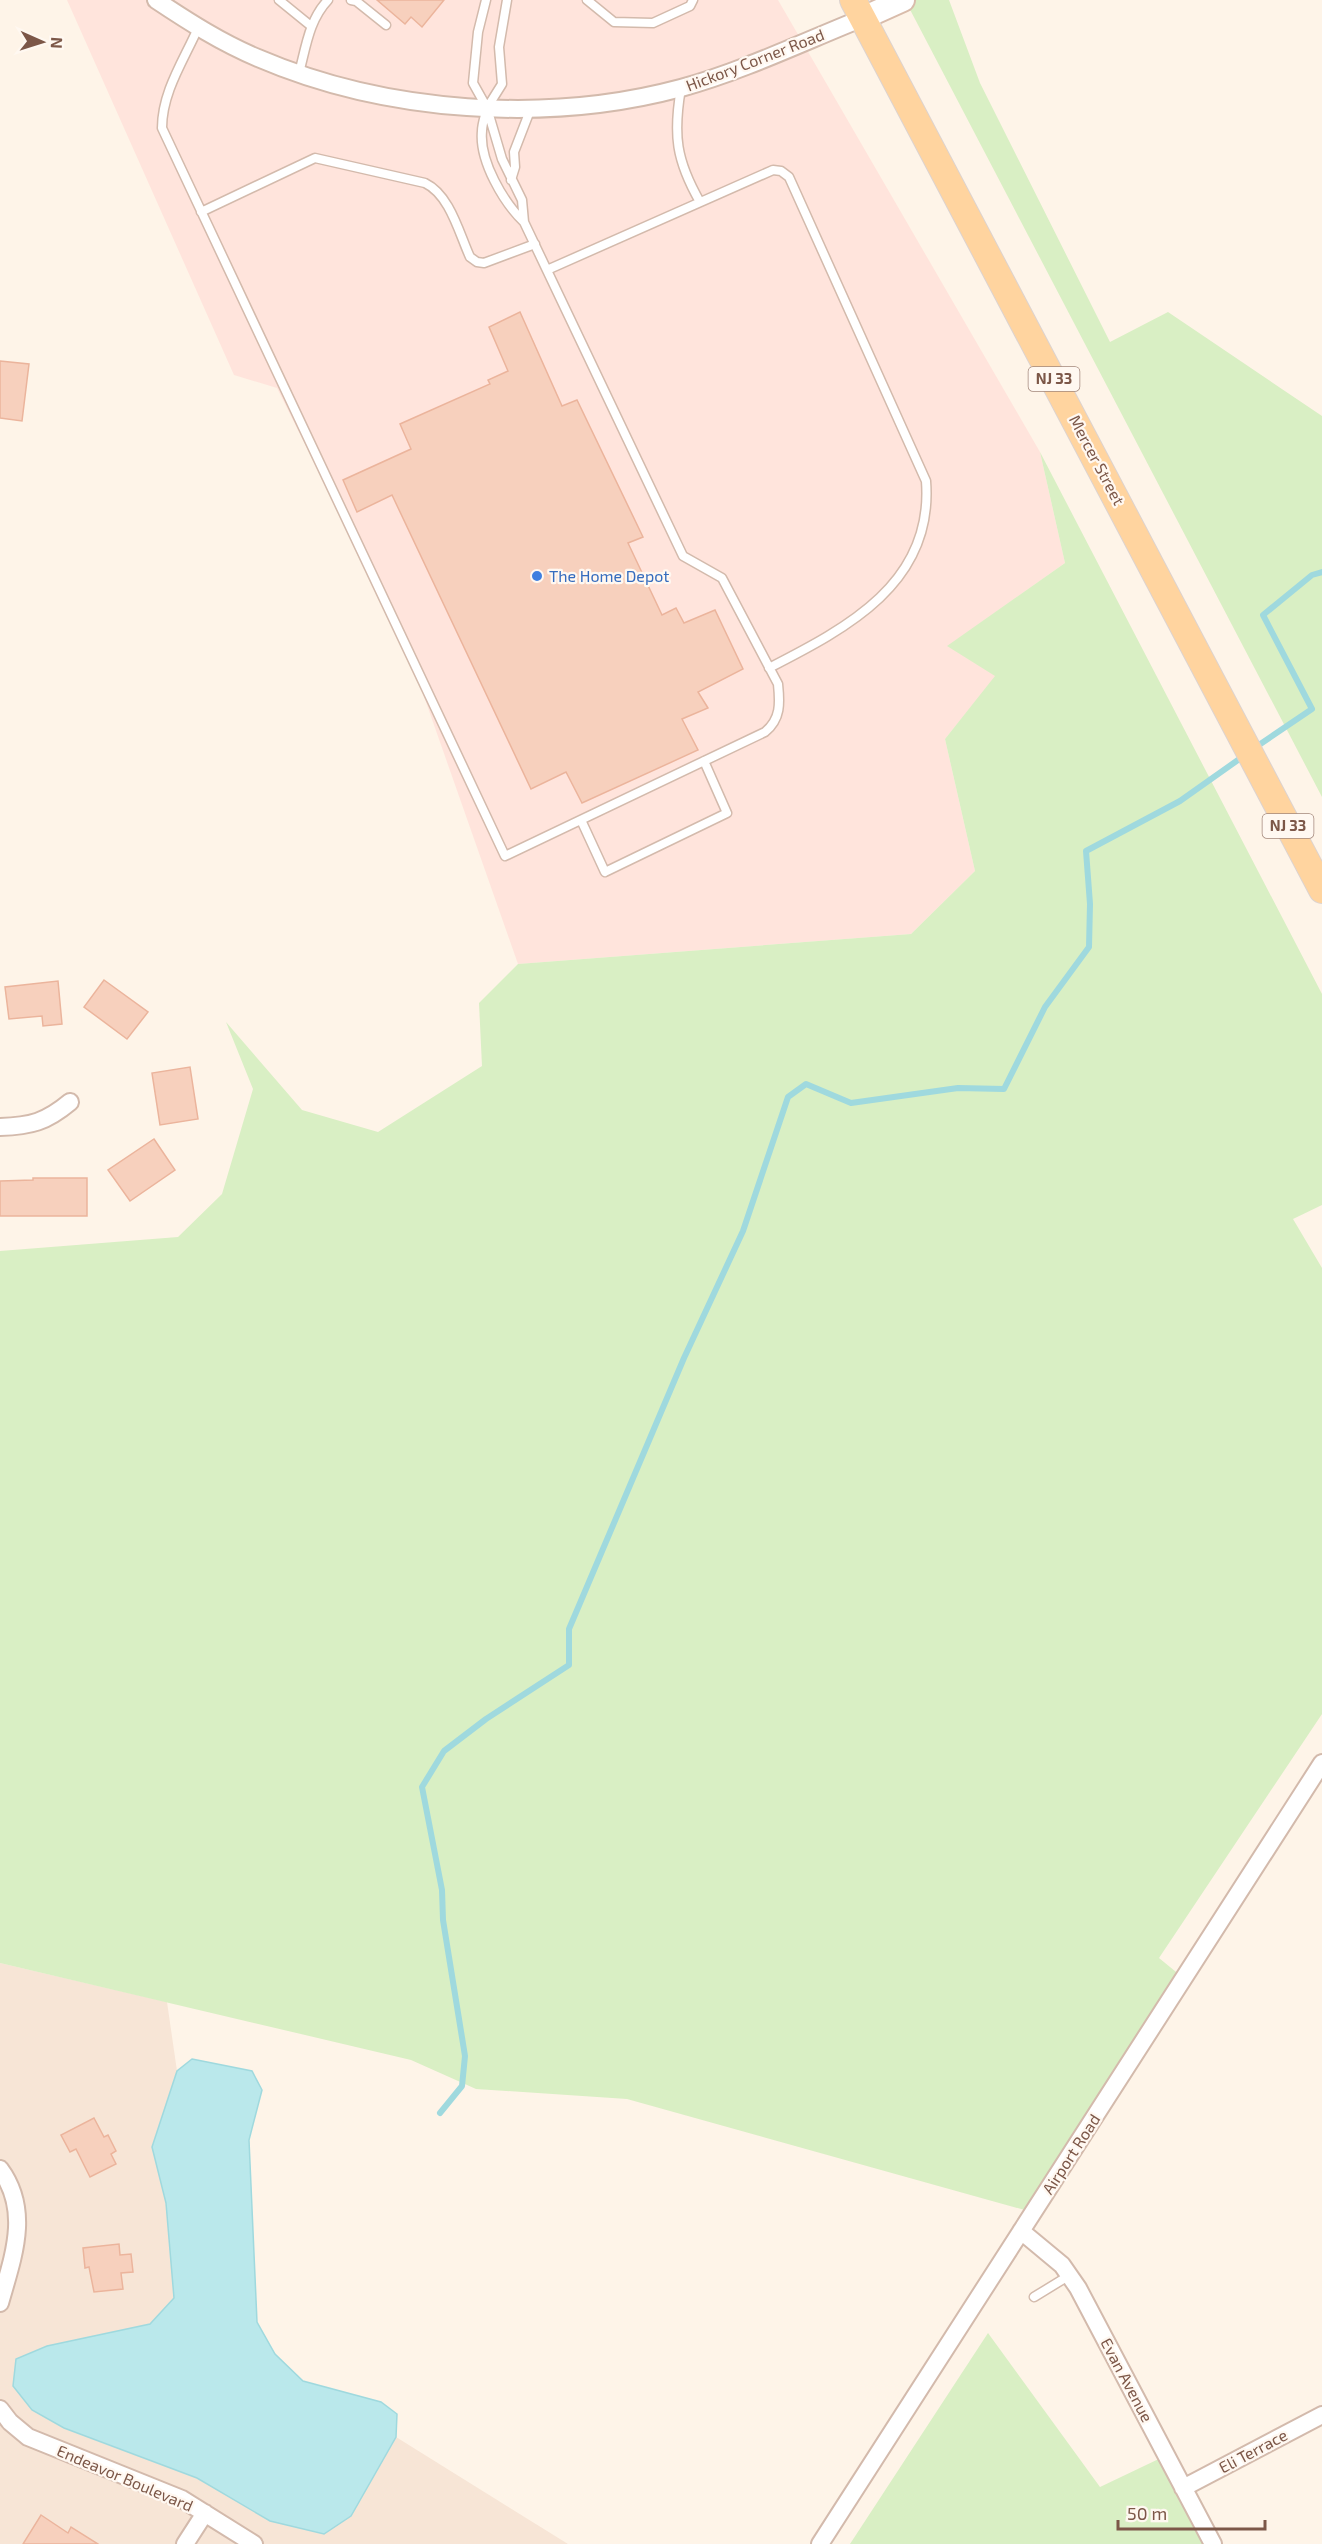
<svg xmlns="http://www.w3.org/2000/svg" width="1322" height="2544" font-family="'Exo 2',sans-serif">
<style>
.residential{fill:#f7e5d6}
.commercial{fill:#ffe4dc}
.green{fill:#d9efc4}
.water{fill:#bae8eb;stroke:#9fd9de;stroke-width:1.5}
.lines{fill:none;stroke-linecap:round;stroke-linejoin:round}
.stream{stroke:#9fd9de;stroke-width:6}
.building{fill:#f7d0bd;stroke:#ebb49c;stroke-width:1.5}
.lane-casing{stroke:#d3baac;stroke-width:11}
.street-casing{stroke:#d3baac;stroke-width:20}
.secondary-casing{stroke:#d9bcab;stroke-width:26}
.primary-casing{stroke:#ddd3cf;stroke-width:28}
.lane{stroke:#fff;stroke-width:8}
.street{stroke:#fff;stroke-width:16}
.secondary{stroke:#fff;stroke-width:22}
.primary{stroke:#ffd49f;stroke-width:26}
.shop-dot{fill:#3f7fe0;stroke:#fff8f1;stroke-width:2}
.labels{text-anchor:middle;stroke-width:4.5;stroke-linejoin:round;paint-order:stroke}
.shield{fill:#fff8f1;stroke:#a3877b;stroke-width:1.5}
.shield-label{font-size:15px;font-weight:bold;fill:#7c5748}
.street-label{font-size:16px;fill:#7c5748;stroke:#fff8f1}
.shop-label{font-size:16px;fill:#366cbe;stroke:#fff8f1;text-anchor:start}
</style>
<rect width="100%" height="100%" fill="#fef4e8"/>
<!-- residential -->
<path class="residential" d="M 0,1963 L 167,2002 L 177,2071 L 152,2147 L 166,2203 L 174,2298 L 150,2324 L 47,2346 L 64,2428 L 197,2478 L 270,2521 L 351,2516 L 396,2437 L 568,2544 L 0,2544 Z"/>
<!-- commercial -->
<path class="commercial" d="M 67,0 L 778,0 L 1040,452 L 1065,563 L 948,646 L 996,676 L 945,739 L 975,871 L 911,934 L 518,964 L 408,651 L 277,388 L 234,375 Z"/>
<!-- green -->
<path class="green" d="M 905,0 L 949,0 L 980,83 L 1110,342 L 1168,312 L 1322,416 L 1322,797 Z
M 1040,452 L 1322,994 L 1322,1205 L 1293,1219 L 1322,1268 L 1322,1714 L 1159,1958 L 1181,1976 L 1039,2214 L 627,2099 L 476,2089 L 411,2060 L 0,1963 L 0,1251 L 178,1237 L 222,1194 L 253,1089 L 226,1022 L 302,1110 L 378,1132 L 482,1066 L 479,1003 L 518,964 L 911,934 L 975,871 L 945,739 L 995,676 L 947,646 L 1065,563 Z
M 988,2333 L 1100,2487 L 1165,2456 L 1211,2544 L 850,2544 Z"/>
<!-- water -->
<path class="water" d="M 192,2059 L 252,2071 L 262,2090 L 249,2140 L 257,2322 L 275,2354 L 303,2381 L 381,2402 L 397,2414 L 396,2437 L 351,2516 L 324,2534 L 270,2521 L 197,2478 L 64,2428 L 32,2410 L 13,2386 L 16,2359 L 47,2346 L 150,2324 L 174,2298 L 166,2203 L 152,2147 L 177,2071 Z"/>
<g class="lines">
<!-- stream -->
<path class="stream" d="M 1253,749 L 1312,709 L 1263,615 L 1312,575 L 1322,572
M 440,2113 L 462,2086 L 465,2056 L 443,1920 L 442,1890 L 422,1787 L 444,1751 L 486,1719 L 569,1665 L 569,1629 L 684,1358 L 743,1231 L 788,1097 L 806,1084 L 851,1103 L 958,1088 L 1004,1089 L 1045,1007 L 1089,947 L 1090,904 L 1086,851 L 1180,801 L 1245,755"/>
</g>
<!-- building -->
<path class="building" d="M 377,0 L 444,0 L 422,27 L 411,17 L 405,24 Z
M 520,312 L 562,406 L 577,400 L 643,537 L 628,543 L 662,615 L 676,608 L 684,623 L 715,610 L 743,669 L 698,692 L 708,708 L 682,719 L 698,750 L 582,803 L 566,772 L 531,789 L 392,495 L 357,512 L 343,480 L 411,449 L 400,424 L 490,384 L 488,380 L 508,371 L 489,327 Z
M 0,361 L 29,364 L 22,421 L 0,418 Z
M 104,980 L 148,1012 L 127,1039 L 84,1007 Z
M 58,981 L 62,1024 L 43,1026 L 42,1016 L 9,1019 L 5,987 Z
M 190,1067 L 198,1119 L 160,1125 L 152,1073 Z
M 154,1139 L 175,1170 L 130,1201 L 108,1170 Z
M 33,1178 L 87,1178 L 87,1216 L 0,1216 L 0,1181 L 33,1180 Z
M 94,2118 L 104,2137 L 108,2135 L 116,2151 L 111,2154 L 116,2164 L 90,2177 L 76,2149 L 70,2152 L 61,2135 Z
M 119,2244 L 120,2255 L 131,2254 L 133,2272 L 121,2273 L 123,2289 L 94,2292 L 89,2267 L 85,2268 L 83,2248 Z
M 41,2515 L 68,2533 L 71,2527 L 98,2544 L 23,2544 Z"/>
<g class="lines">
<defs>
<path id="lane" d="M 279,0 L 311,26
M 351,0 L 356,1 L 386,25
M 486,0 L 478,32 L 473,83 L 487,108 L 502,84 L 499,47 L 507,0
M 587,0 L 614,22 L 653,23 L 690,6 L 693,0
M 198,28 C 184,60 162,92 162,128 L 505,856 L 765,732 C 781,719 780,703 778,684 L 722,578 L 683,556 L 524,222 L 522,200 L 502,159 L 487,108 C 485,116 482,124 482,131 C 479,161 504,203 524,222
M 299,73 C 306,47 309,20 328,0
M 681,88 C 673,135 676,160 700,202
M 511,180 L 515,167 L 514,152 L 531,108
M 201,212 L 315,158 L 425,183 C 450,195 459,233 470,257 L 477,262 L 484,263 L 535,244
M 547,270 L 773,170 L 781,171 L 789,177 L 926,481 C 934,583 847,628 769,668
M 581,820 L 605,872 L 727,813 L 704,761
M 1034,2297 L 1070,2275"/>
<path id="street" d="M 156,0 C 189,22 222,43 258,58 C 386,113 547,124 681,88 C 743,71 803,42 863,18
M 0,1127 C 31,1126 46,1122 70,1102
M 0,2169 C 31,2211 13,2257 0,2303
M 1021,2231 L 1062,2265 L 1078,2288 L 1213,2544
M 0,2409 L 10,2422 L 28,2437 L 182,2499 L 254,2544
M 1183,2488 L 1322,2415
M 185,2544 L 205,2513
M 820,2544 L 1322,1763"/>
<path id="secondary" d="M 863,18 L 903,0"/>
<path id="primary" d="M 853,0 L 1322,890"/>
</defs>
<!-- lane casing -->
<use href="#lane" class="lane-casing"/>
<!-- street casing -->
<use href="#street" class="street-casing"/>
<!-- secondary casing -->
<use href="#secondary" class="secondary-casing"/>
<!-- primary casing -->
<use href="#primary" class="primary-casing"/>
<!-- lane -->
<use href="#lane" class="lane"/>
<!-- street -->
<use href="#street" class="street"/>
<!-- secondary -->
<use href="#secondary" class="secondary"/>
<!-- primary -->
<use href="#primary" class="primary"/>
</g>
<!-- markers -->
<circle class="shop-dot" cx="537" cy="576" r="6"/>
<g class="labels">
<!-- shield labels -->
<g class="shield">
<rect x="1028.5" y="367" width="51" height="24" rx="4.5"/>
<rect x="1262.5" y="814" width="51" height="24" rx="4.5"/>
</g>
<g class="shield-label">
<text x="1054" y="384">NJ 33</text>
<text x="1288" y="831">NJ 33</text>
</g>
<!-- street labels -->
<g class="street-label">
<text transform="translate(755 60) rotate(-21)" y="6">Hickory Corner Road</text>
<text transform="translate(1097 460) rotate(62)" y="6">Mercer Street</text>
<text transform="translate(1071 2154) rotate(-57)" y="6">Airport Road</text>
<text transform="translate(1127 2380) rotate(62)" y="6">Evan Avenue</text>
<text transform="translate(1253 2451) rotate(-28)" y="6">Eli Terrace</text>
<text transform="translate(125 2478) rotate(23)" y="6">Endeavor Boulevard</text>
</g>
<!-- shop labels -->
<g class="shop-label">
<text x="549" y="582">The Home Depot</text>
</g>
</g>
<!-- north arrow -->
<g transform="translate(42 42) rotate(93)" stroke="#fff8f1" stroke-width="4.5" paint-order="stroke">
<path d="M0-4.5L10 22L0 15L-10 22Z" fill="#7c5748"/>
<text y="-9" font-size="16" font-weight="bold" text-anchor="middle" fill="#7c5748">N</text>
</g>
<!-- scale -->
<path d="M1118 2520v9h147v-9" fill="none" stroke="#7c5748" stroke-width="3"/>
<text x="1127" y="2520" font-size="18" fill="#7c5748" stroke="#fff8f1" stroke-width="4.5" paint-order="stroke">50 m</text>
</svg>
